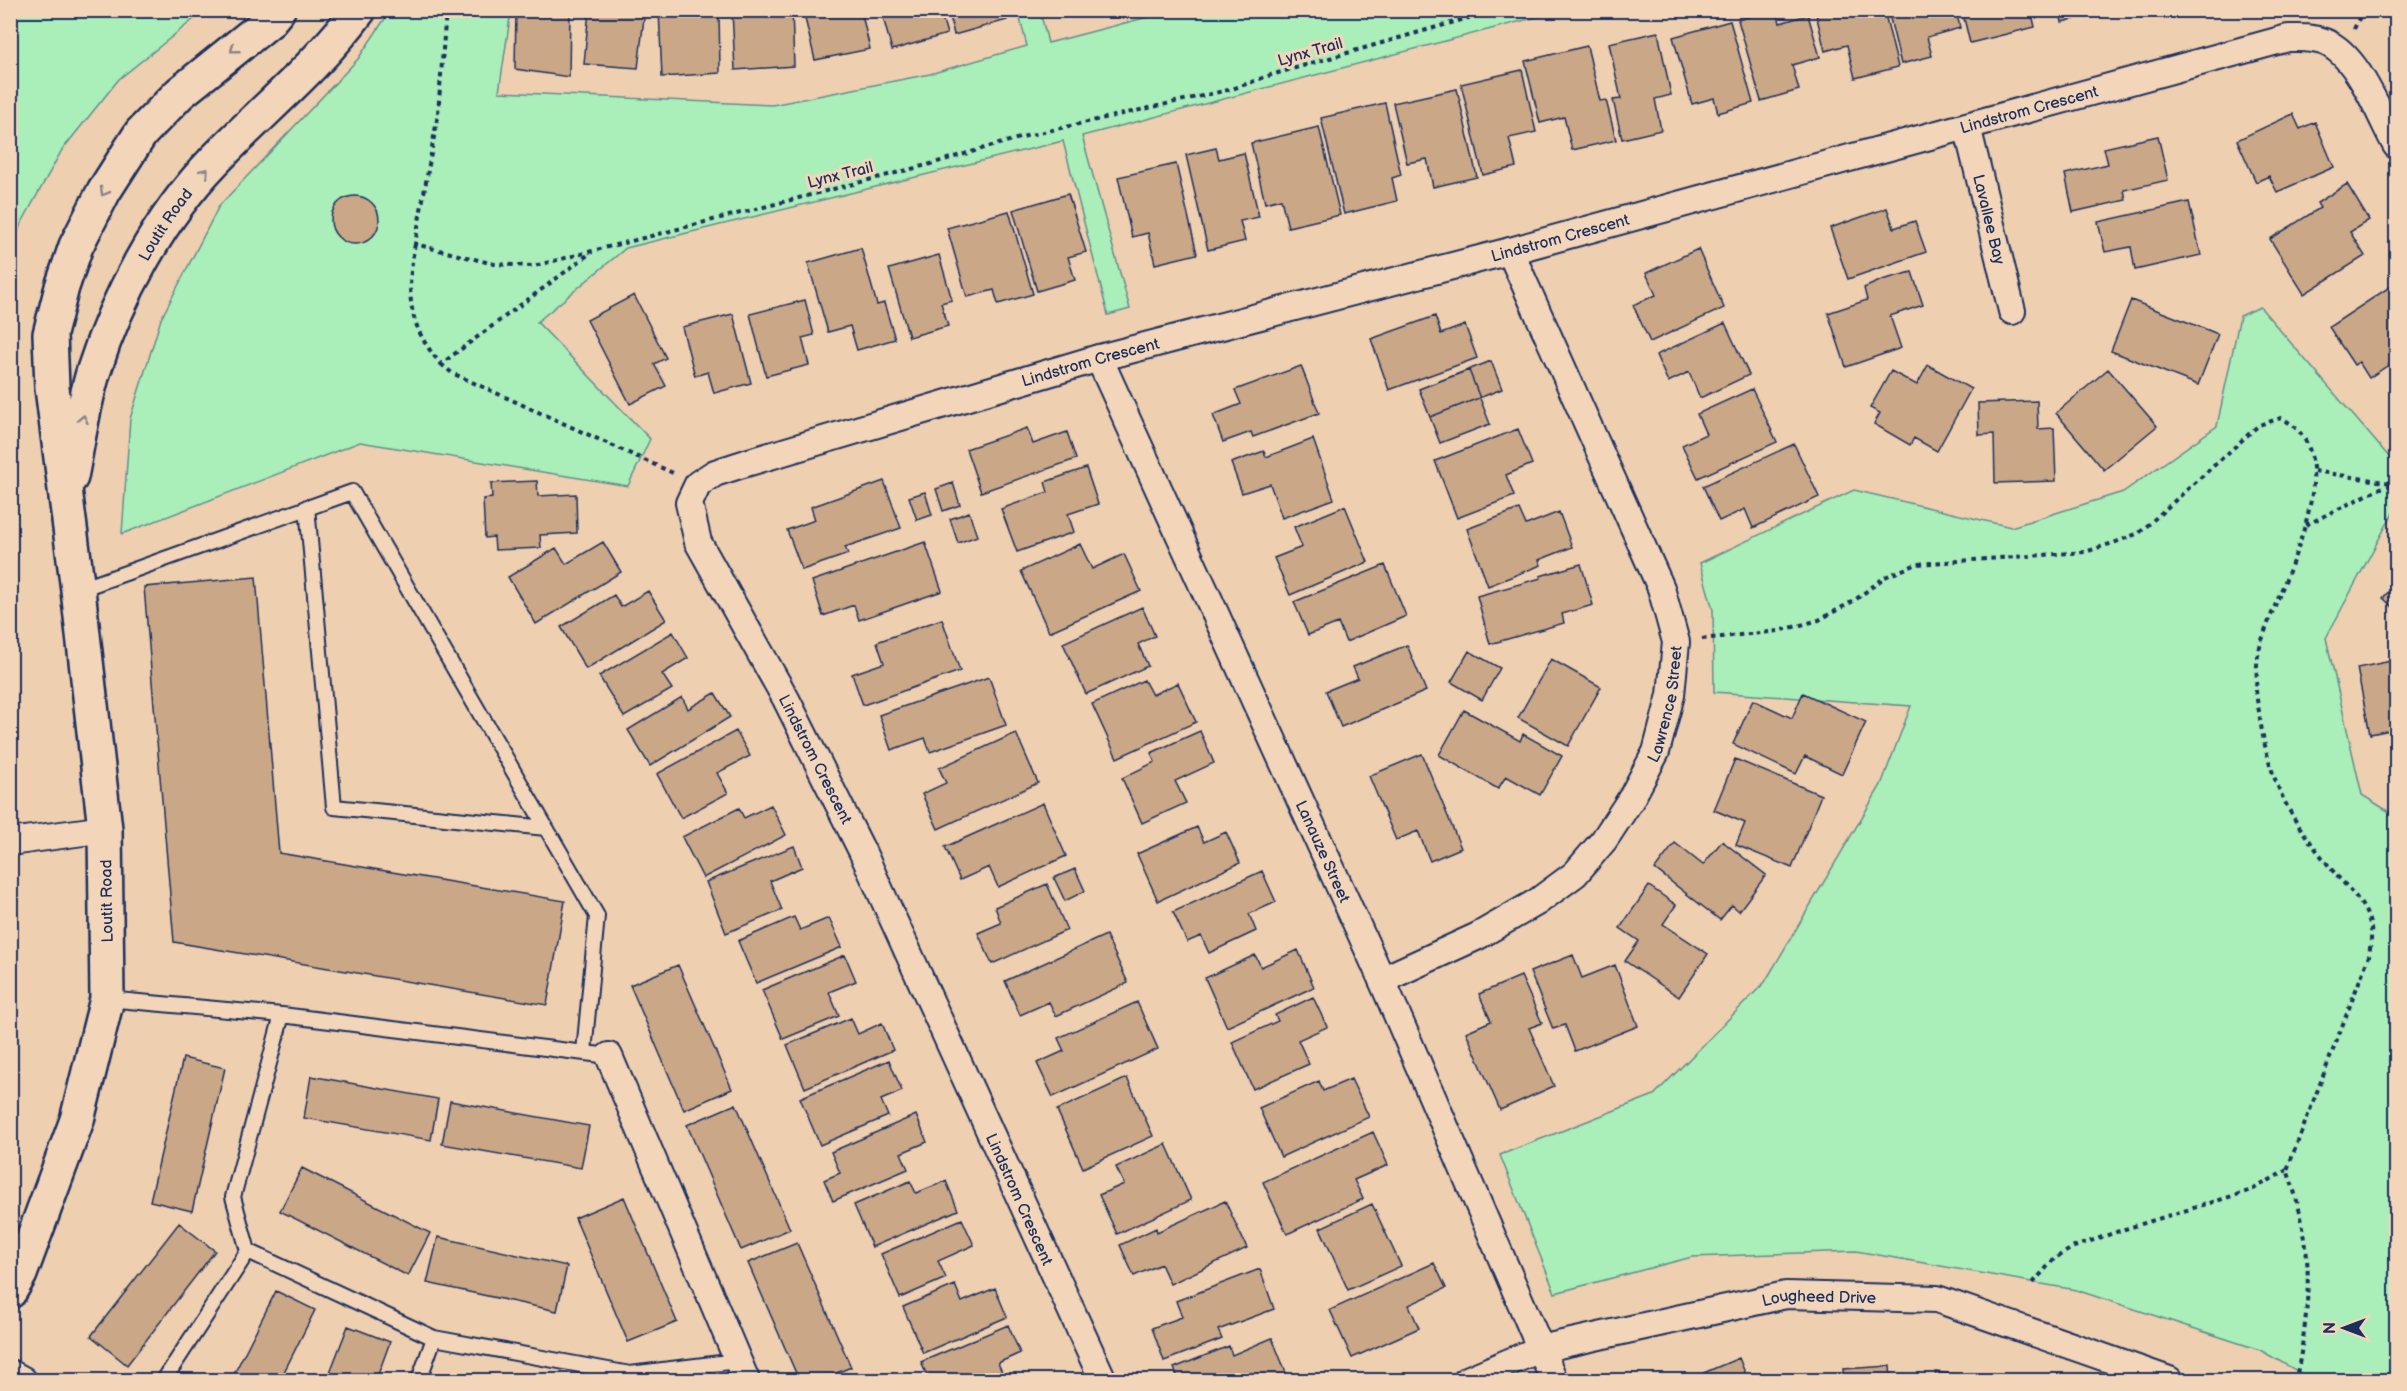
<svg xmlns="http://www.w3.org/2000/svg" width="2407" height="1391" font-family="'Balsamiq Sans',sans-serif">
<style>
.green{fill:#aaeeb9;stroke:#628e8c;stroke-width:1.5}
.building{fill:#caa786;stroke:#1b2f5e;stroke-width:1.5}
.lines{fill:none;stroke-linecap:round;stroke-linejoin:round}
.lane-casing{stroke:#1b2f5e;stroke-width:18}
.street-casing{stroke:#1b2f5e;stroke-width:30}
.secondary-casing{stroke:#1b2f5e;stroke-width:38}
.path{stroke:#1b2f5e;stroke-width:4;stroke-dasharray:4.5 4.5;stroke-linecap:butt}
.lane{stroke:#f3d6b9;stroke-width:14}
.street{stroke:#f3d6b9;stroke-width:26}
.secondary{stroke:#f3d6b9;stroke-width:33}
.oneway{stroke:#87828c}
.labels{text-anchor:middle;stroke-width:6;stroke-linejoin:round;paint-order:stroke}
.street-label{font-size:16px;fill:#1b2f5e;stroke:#f3d6b9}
</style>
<rect width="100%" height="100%" fill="#eecfb0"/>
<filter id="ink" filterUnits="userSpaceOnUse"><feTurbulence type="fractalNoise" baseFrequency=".0167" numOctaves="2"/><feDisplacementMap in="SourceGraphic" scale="12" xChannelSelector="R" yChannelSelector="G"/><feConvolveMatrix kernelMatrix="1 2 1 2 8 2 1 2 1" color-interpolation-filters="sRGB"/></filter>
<g filter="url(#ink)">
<!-- green -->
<path class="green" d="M 11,10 L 204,11 L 119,79 L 62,150 L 20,226 L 11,261 Z
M 390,11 L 511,11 L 499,92 L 772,105 L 930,74 L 1027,46 L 1018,11 L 1040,11 L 1048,43 L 1171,11 L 1560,11 L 1082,136 L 1130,309 L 1108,315 L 1063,141 L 626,248 L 537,322 L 650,439 L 628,486 L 360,442 L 122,534 L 130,419 L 161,319 L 219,206 L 358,59 Z
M 2260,307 L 2396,465 L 2396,507 L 2326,638 L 2362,795 L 2396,816 L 2396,1380 L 2313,1380 L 2260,1350 L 2076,1290 L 1856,1251 L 1692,1257 L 1555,1293 L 1500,1155 L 1654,1095 L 1765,982 L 1881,785 L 1911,706 L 1714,692 L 1713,610 L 1700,563 L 1854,490 L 2011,527 L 2123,492 L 2217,426 L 2240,316 Z"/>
<!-- building -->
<path class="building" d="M 516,10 L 570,10 L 569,77 L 515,69 Z
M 589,10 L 645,10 L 638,68 L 584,64 Z
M 659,10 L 719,10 L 720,73 L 662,77 Z
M 732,10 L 792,10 L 794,66 L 735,70 Z
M 803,10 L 861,10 L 870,49 L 815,60 Z
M 881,10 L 940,10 L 947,34 L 892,50 Z
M 949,10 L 1004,10 L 1007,20 L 954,35 Z
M 1770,10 L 1777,10 L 1780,23 L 1808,15 L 1820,57 L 1792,65 L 1799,90 L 1761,101 L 1738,20 Z
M 1815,10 L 1884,10 L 1898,67 L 1855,78 L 1847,45 L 1825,51 Z
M 1888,10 L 1956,10 L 1960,28 L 1927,37 L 1932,56 L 1901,64 Z
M 1962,10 L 2031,10 L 2035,27 L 1970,43 Z
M 2059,10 L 2106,10 L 2106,11 L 2062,22 Z
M 1730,21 L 1753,103 L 1718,113 L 1714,98 L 1692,104 L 1673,37 Z
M 1658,32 L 1671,95 L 1655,99 L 1661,130 L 1622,139 L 1613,100 L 1621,99 L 1609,43 Z
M 1587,46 L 1600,101 L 1606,100 L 1616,140 L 1572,150 L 1564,117 L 1540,123 L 1525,61 Z
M 1522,70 L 1536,132 L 1509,138 L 1516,167 L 1483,175 L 1461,84 Z
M 1457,89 L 1477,177 L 1433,187 L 1427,159 L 1407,163 L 1393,103 Z
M 1385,103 L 1401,175 L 1392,178 L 1397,201 L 1344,214 L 1321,118 Z
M 2293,114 L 2300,129 L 2315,122 L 2334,167 L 2277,192 L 2269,176 L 2256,182 L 2237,140 Z
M 1319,127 L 1340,215 L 1288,227 L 1281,199 L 1265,203 L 1251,143 Z
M 2158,136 L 2168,180 L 2124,190 L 2126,200 L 2073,212 L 2065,174 L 2108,164 L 2104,148 Z
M 1216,148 L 1219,159 L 1244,153 L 1259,217 L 1240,221 L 1245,241 L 1208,250 L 1186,155 Z
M 1176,164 L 1197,254 L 1155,264 L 1148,233 L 1132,237 L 1118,177 Z
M 2347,184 L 2369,220 L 2350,232 L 2365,256 L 2304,294 L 2270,239 L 2320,208 L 2317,203 Z
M 1068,194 L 1086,252 L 1068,257 L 1075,280 L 1037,291 L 1013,210 Z
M331 220a24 24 0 1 1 48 0a24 24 0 1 1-48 0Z
M 2189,202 L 2201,255 L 2135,270 L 2131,247 L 2105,252 L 2098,222 Z
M 1887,208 L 1894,228 L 1915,221 L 1926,252 L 1848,279 L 1830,228 Z
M 1009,211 L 1033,294 L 998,304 L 994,290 L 967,297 L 947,228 Z
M 861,248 L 877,305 L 884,303 L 895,339 L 857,350 L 850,326 L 828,332 L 808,263 Z
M 1698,249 L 1724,308 L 1650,342 L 1633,305 L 1656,295 L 1646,273 Z
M 939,255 L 952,300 L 941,303 L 948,326 L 909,337 L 889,269 Z
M 1912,272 L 1923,305 L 1890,316 L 1901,348 L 1846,367 L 1828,313 L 1867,300 L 1864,288 L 1882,280 Z
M 2394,284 L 2396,287 L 2396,360 L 2369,378 L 2359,362 L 2354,365 L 2329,327 Z
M 634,295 L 666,358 L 654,364 L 666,386 L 630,404 L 587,320 Z
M 805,300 L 814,335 L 802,338 L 809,365 L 766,376 L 750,314 Z
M 2131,300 L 2218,334 L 2198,385 L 2111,351 Z
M 733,314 L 751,383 L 714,393 L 708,372 L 695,376 L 682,327 Z
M 1435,316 L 1441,334 L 1465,325 L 1477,358 L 1389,390 L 1371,339 Z
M 1725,323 L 1749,375 L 1700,398 L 1689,372 L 1668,382 L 1656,355 Z
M 1491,361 L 1502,389 L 1430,417 L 1419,389 Z
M 1928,365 L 1971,389 L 1937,451 L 1914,438 L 1910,445 L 1874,424 L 1880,413 L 1870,408 L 1891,371 L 1917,385 Z
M 1301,366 L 1319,413 L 1253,437 L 1251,432 L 1223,442 L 1213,415 L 1241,404 L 1235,390 Z
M 2108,369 L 2157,426 L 2104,470 L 2056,413 Z
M 1469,370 L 1490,424 L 1440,443 L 1419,389 Z
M 1752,389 L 1777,442 L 1698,478 L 1682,445 L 1706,434 L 1697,414 Z
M 2037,401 L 2038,429 L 2054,428 L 2056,481 L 1995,483 L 1994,434 L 1979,435 L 1978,403 Z
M 1027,428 L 1033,444 L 1067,432 L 1076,459 L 981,492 L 966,449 Z
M 1518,429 L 1532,464 L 1506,475 L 1514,496 L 1457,518 L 1435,461 Z
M 1313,439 L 1334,499 L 1282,518 L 1270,484 L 1242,493 L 1231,463 L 1264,451 L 1266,457 Z
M 1794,444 L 1819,497 L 1753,528 L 1745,509 L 1719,521 L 1703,486 Z
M 1086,468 L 1098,504 L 1068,514 L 1074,532 L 1017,552 L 1001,509 L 1048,492 L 1045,482 Z
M 537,481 L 538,496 L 576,494 L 577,533 L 540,535 L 541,548 L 495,550 L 494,537 L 485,538 L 483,499 L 492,498 L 491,483 Z
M 884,481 L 901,528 L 845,547 L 848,554 L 802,570 L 787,530 L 815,520 L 811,507 Z
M 953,483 L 960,505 L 943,511 L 936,489 Z
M 925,492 L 932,515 L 917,520 L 909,497 Z
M 1345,506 L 1368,562 L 1290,595 L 1274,558 L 1302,547 L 1294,527 Z
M 1519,509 L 1526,525 L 1559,512 L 1572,547 L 1539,560 L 1541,565 L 1488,586 L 1467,529 Z
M 969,512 L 977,536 L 958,543 L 950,519 Z
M 603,542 L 621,572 L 536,624 L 508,577 L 556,548 L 566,564 Z
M 925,542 L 942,591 L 859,620 L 854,605 L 823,616 L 812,581 Z
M 1080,544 L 1092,569 L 1124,554 L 1141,591 L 1049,632 L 1021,571 Z
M 1581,564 L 1593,605 L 1562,614 L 1564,623 L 1490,644 L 1477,596 L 1541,578 L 1540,576 Z
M 1385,565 L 1406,616 L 1346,642 L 1338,623 L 1308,635 L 1294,602 Z
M 256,577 L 279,853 L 565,901 L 547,1005 L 174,942 L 144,587 Z
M 2396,583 L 2396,610 L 2383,598 Z
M 648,591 L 666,620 L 586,669 L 561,627 L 614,595 L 621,607 Z
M 1142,607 L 1155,636 L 1138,644 L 1148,666 L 1086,694 L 1063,643 Z
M 942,619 L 960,671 L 863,705 L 852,674 L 884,663 L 877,642 Z
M 673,632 L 688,658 L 662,674 L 672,689 L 624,717 L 599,676 Z
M 1407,645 L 1426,691 L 1341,727 L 1326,691 L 1358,678 L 1353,667 Z
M 1469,651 L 1500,668 L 1482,700 L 1451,682 Z
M 1551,659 L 1601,687 L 1568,746 L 1518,718 Z
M 2396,660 L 2396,729 L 2370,734 L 2357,668 Z
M 989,677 L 1006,725 L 930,752 L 925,738 L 891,750 L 879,715 Z
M 1144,680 L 1152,695 L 1178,683 L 1196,722 L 1117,758 L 1092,704 Z
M 715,693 L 730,717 L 650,766 L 628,730 L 682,697 L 688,709 Z
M 1803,693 L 1866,722 L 1842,774 L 1805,756 L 1796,774 L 1733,744 L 1753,700 L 1792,718 Z
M 1464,710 L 1520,741 L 1523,734 L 1562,756 L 1540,795 L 1506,776 L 1498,789 L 1439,755 Z
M 736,731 L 750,756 L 717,773 L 728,793 L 681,818 L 657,774 Z
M 1200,731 L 1214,763 L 1175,781 L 1186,803 L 1142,823 L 1122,778 L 1155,762 L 1151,753 Z
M 1016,733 L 1038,783 L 938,829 L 922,794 L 946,783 L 939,768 Z
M 1422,754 L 1461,848 L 1430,861 L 1418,831 L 1396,840 L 1369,776 Z
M 1735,759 L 1821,795 L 1792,868 L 1736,845 L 1745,823 L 1714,810 Z
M 1043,803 L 1066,856 L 998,887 L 989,867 L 960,880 L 945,847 Z
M 771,805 L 786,835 L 703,878 L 682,837 L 739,808 L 744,818 Z
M 1197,827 L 1204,842 L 1226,832 L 1240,863 L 1158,901 L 1137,854 Z
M 1722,841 L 1766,875 L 1739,911 L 1732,905 L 1720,920 L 1655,869 L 1675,843 L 1703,865 Z
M 794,846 L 802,867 L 770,881 L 782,910 L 726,933 L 706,882 Z
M 1075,869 L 1085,891 L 1065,901 L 1054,878 Z
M 1262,871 L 1276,902 L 1249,914 L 1256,931 L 1209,953 L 1201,936 L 1187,942 L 1173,912 Z
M 1047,884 L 1067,930 L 992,964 L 978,933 L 1001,923 L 995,907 Z
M 1649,886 L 1676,905 L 1663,924 L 1708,954 L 1679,997 L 1625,961 L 1639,941 L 1620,928 Z
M 794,917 L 800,930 L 829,918 L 842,947 L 756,983 L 738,941 Z
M 1106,935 L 1128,983 L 1056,1016 L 1049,1002 L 1020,1015 L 1005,981 Z
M 1298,950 L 1314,987 L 1227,1027 L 1205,978 L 1255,955 L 1261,967 Z
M 845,955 L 856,981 L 829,992 L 839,1016 L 783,1039 L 762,990 Z
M 1573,955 L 1582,978 L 1615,965 L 1638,1026 L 1575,1051 L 1565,1025 L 1553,1029 L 1530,972 Z
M 678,965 L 732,1089 L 684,1110 L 630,985 Z
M 1521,976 L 1542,1023 L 1529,1028 L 1554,1086 L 1500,1110 L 1466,1032 L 1491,1021 L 1479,994 Z
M 1313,997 L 1327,1027 L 1298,1040 L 1309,1064 L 1253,1089 L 1232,1042 L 1278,1021 L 1275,1015 Z
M 1137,1002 L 1158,1049 L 1053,1097 L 1037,1063 L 1064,1051 L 1058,1038 Z
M 851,1018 L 858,1034 L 882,1023 L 893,1050 L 805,1088 L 787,1045 Z
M 183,1058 L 225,1068 L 192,1211 L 150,1201 Z
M 889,1060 L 902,1091 L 881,1100 L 888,1116 L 820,1145 L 800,1098 Z
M 311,1076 L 438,1099 L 431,1140 L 304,1118 Z
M 1127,1078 L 1153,1136 L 1083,1168 L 1057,1110 Z
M 1351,1079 L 1369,1117 L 1281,1157 L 1259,1108 L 1319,1081 L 1323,1091 Z
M 450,1101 L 589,1126 L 581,1168 L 442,1144 Z
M 736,1104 L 790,1229 L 741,1250 L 687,1125 Z
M 916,1115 L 927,1142 L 901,1153 L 908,1169 L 833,1201 L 824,1180 L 840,1173 L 831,1152 Z
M 1373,1132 L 1388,1165 L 1354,1180 L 1363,1199 L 1287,1234 L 1263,1182 Z
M 1166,1144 L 1191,1200 L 1117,1234 L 1099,1195 L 1124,1184 L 1116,1167 Z
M 302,1168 L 430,1233 L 408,1276 L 280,1211 Z
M 910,1181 L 916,1193 L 946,1181 L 958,1210 L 872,1247 L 854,1205 Z
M 624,1197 L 677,1322 L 628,1342 L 575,1218 Z
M 1225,1201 L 1247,1248 L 1170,1284 L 1161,1264 L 1134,1276 L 1120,1245 L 1156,1228 L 1157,1232 Z
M 1372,1204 L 1401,1266 L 1348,1290 L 1320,1228 Z
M 962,1219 L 974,1245 L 938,1261 L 946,1278 L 900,1298 L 881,1254 Z
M 179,1223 L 215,1251 L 127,1365 L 91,1336 Z
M 438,1237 L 567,1266 L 557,1311 L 427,1283 Z
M 797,1243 L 851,1367 L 820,1380 L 799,1380 L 748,1263 Z
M 1434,1263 L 1446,1288 L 1409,1305 L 1419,1328 L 1352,1358 L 1330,1310 Z
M 1260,1269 L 1274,1309 L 1218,1330 L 1222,1339 L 1164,1361 L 1152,1328 L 1182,1317 L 1176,1301 Z
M 955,1285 L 962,1302 L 995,1288 L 1007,1317 L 923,1353 L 903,1307 Z
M 276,1291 L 315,1310 L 280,1380 L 231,1380 Z
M 1008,1325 L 1020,1353 L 998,1363 L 1005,1379 L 929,1380 L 921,1362 Z
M 348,1326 L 390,1342 L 376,1380 L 327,1380 Z
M 1272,1338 L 1289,1380 L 1179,1380 L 1174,1368 L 1229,1346 L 1232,1355 Z
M 1739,1358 L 1748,1380 L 1687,1380 Z
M 1890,1366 L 1891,1380 L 1844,1380 L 1843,1369 Z
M 1936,1372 L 1973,1377 L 1973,1380 L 1935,1380 Z
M 467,1373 L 503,1380 L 466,1380 Z"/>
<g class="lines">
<defs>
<path id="lane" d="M 307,507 L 334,807 L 546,828
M 78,590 L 352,492 L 597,916 L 584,1052
M 107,999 L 282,1015 L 609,1056
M 282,1015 L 233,1197 L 248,1251 L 434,1338 L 630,1374 L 737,1361
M 164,1380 L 248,1251
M 419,1380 L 434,1338"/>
<g id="street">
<path id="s1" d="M 1967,126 L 2012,311"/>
<path id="s2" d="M 1099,358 L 1382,980 L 1554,1380"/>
<path d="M 10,842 L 105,829"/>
<path id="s3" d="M 1382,980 L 1478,936 L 1537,902 L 1575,874 L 1604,840 L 1631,799 L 1656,752 L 1671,695 L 1676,642 L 1661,588 L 1510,251"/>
<path d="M 609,1056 L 746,1380"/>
<path d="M 10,1373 L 23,1380"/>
<path id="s4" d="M 1103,1380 L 862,851 L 786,699 L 698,542 L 689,503 L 698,484 L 715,473 L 746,463 L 1099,358 L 1510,251 L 2288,38 C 2301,38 2313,37 2325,42 C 2359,56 2379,115 2396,145"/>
<path id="s5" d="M 1467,1380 L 1540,1349 L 1786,1295 L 1937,1299 L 2169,1380"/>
</g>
<g id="secondary">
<path id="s6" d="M 71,477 C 78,442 83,405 94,370 C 117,297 160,217 213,162 C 262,111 317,67 359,10"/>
<path d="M 10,1291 L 20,1274 L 77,1120 L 107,999 L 105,829 L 78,590 L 52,388 L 50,334 L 62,287 L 76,246 L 104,191 L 141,133 L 180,93 L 268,22 L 278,10"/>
</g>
</defs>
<!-- lane casing -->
<use href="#lane" class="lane-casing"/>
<!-- street casing -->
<use href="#street" class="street-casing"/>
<!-- secondary casing -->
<use href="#secondary" class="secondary-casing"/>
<!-- path -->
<path class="path" d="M 446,10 L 438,114 L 415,244 L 494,264 L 534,266 L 927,165 L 1026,136 L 1232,89 L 1271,75 L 1496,10
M 2354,29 L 2363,10
M 415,244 C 406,292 407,326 441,364 L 592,252
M 441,364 L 452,373 L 673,473
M 2314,471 L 2391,483
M 2306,525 L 2381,488 L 2396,483
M 10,549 L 18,550
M 1702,639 L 1779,631 L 1819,620 L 1855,600 L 1885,577 L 1917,564 L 2085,552 L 2116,542 L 2139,533 L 2259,425 L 2281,418 C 2358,456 2275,590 2260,647 C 2256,659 2257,675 2256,688 C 2256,698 2259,709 2260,719 C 2266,759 2278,796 2301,829 C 2312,845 2325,861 2337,876 C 2351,891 2365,904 2370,924 C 2373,933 2370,946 2369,956 L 2287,1170 C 2309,1230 2312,1277 2303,1339 C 2301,1353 2299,1367 2295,1380
M 2033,1283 L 2055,1258 L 2074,1247 L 2125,1229 L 2252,1190 L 2287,1170"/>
<!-- lane -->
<use href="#lane" class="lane"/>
<!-- street -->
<use href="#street" class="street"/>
<!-- secondary -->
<use href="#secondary" class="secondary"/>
</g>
<!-- one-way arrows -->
<defs><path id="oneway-chevron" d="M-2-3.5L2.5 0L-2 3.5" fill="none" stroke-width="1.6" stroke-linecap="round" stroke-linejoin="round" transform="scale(1.5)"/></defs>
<g class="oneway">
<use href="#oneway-chevron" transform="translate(234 49) rotate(141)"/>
<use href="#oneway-chevron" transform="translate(205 172) rotate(-50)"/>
<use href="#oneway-chevron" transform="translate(104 192) rotate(120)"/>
<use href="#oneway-chevron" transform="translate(83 419) rotate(-78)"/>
</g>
</g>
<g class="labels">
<!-- street labels -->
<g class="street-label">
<text transform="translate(1310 51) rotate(-16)" y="6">Lynx Trail</text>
<text dy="6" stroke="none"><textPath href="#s4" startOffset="2376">Lindstrom Crescent</textPath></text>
<text transform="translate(840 174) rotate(-14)" y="6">Lynx Trail</text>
<text dy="6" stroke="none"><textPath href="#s1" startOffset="96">Lavallee Bay</textPath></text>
<text dy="6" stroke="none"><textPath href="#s6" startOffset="272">Loutit Road</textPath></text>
<text dy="6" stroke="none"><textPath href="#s4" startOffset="1890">Lindstrom Crescent</textPath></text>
<text dy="6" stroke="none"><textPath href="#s4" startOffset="1404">Lindstrom Crescent</textPath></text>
<text dy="6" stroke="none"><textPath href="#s3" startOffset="417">Lawrence Street</textPath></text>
<text transform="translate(816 759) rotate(63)" y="6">Lindstrom Crescent</text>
<text dy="6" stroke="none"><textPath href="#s2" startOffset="542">Lanauze Street</textPath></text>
<text transform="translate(106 901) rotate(-91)" y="6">Loutit Road</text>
<text transform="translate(1020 1199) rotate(66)" y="6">Lindstrom Crescent</text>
<text dy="6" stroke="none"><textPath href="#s5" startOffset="364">Lougheed Drive</textPath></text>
</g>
</g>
<!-- margin -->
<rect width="2407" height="1391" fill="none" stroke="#f3d6b9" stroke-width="36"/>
<rect x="18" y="18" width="2371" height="1355" fill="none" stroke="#1b2f5e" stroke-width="2" filter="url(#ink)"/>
<!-- north arrow -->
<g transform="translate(2344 1328) rotate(270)" stroke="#f3d6b9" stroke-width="4.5" paint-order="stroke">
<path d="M0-4.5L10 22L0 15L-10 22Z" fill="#1b2f5e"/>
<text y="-9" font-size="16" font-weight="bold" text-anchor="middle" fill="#1b2f5e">N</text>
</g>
</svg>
